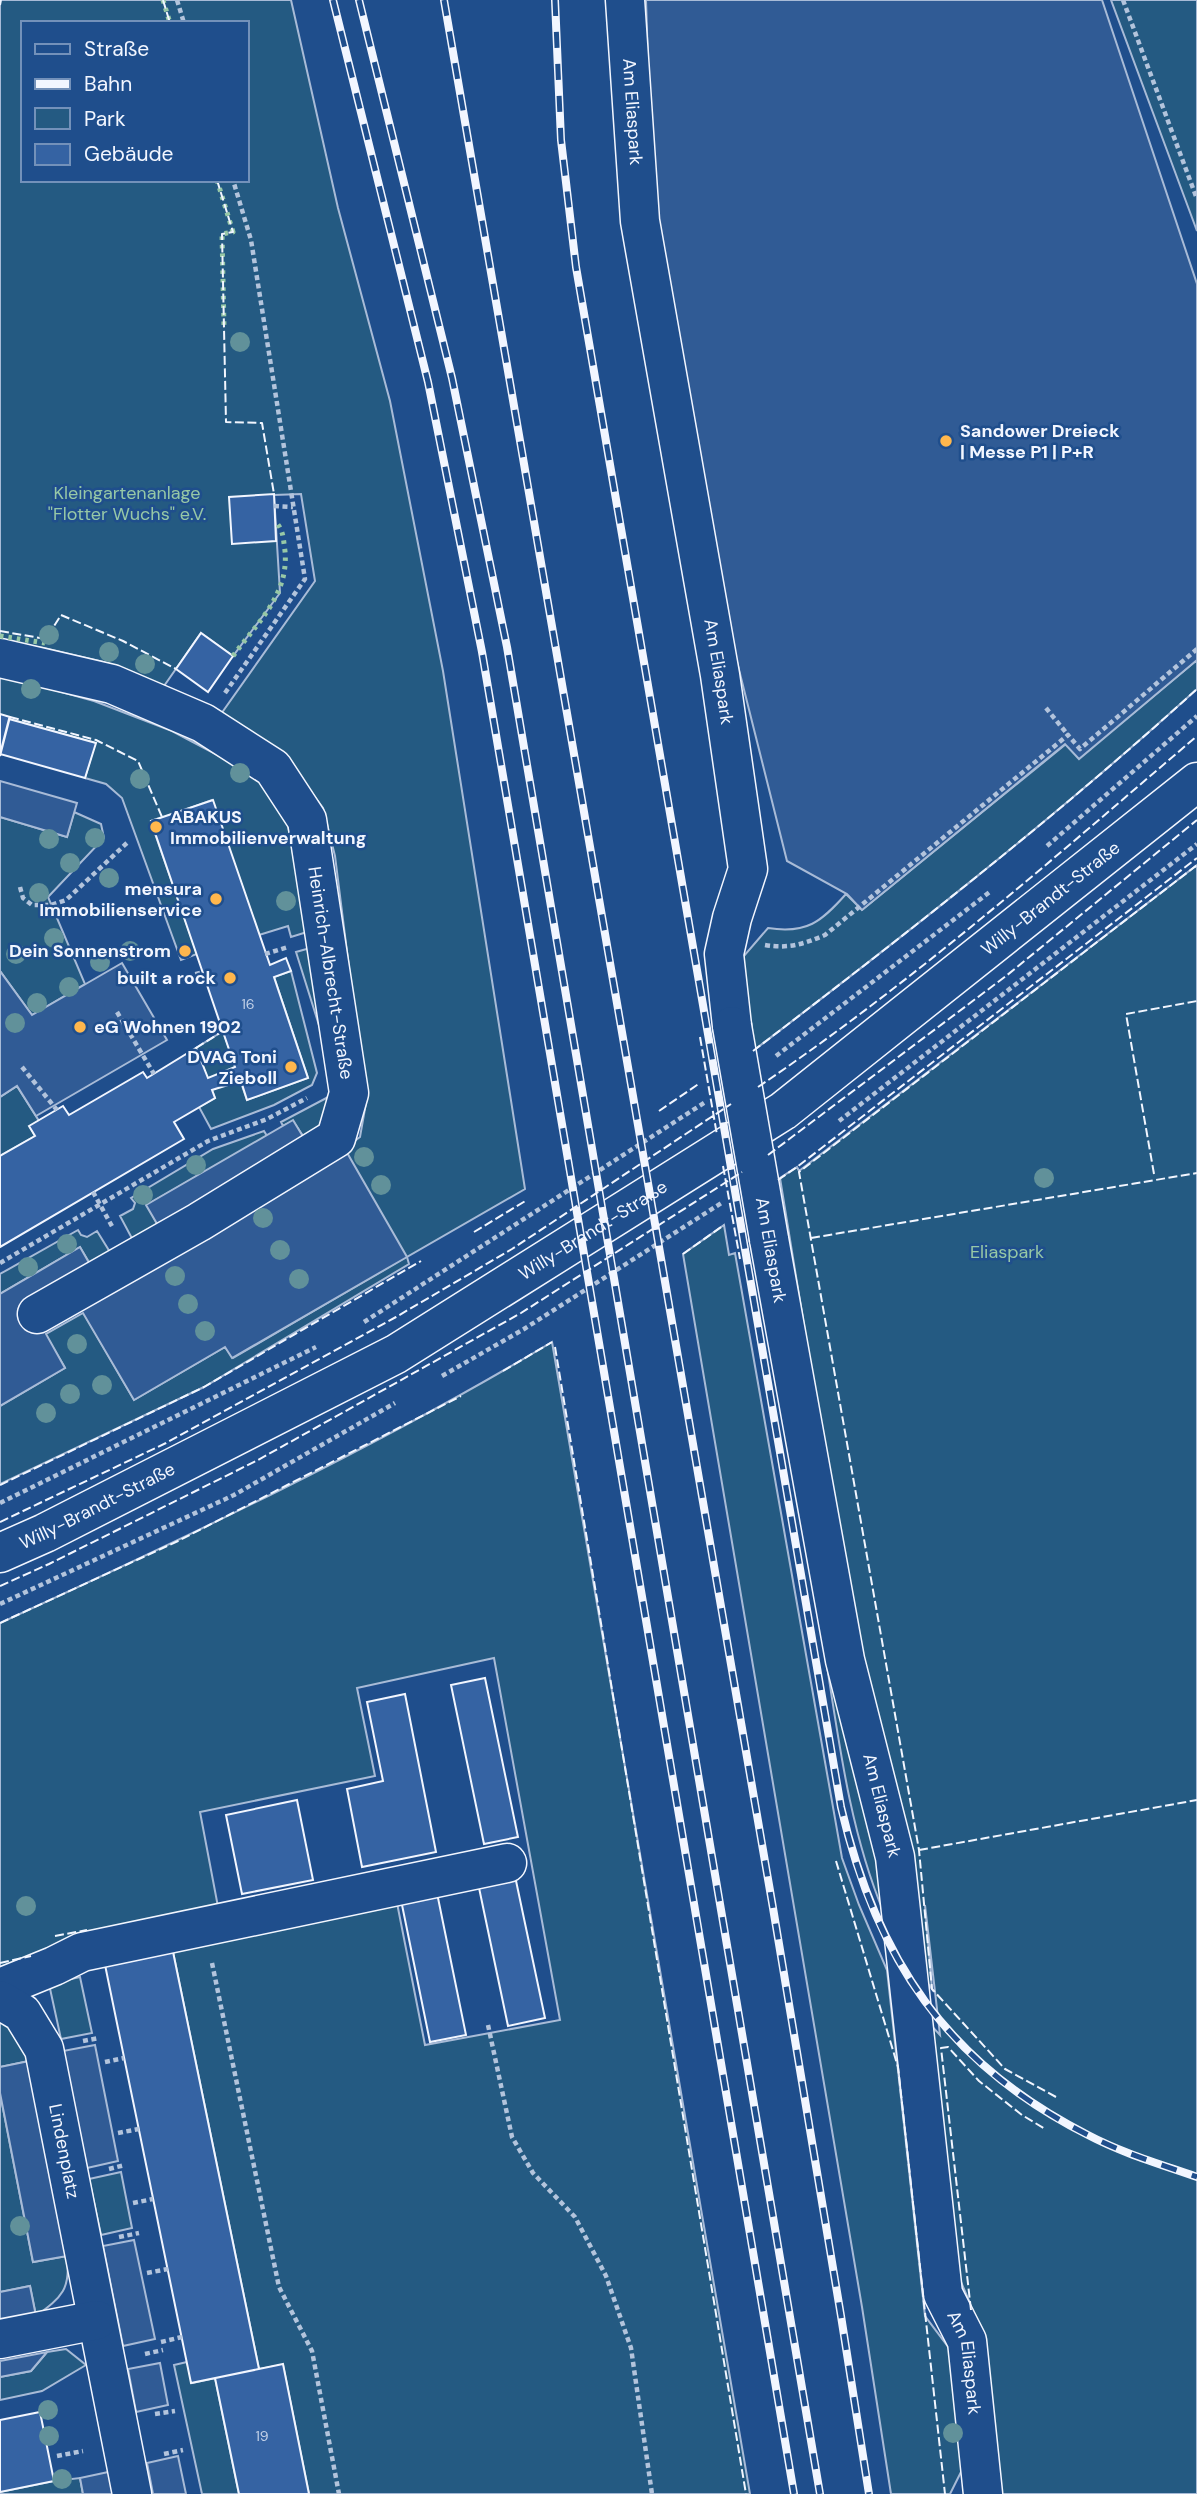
<svg xmlns="http://www.w3.org/2000/svg" width="1197" height="2494" font-family="'DM Sans',sans-serif">
<style>
.green{fill:#245a82;stroke:#a8bbd7;stroke-width:2;fill-rule:evenodd}
.parking{fill:#305b95;stroke:#a8bbd7;stroke-width:2}
.building{fill:#3563a3;stroke:#f2f6ff;stroke-width:2}
.lines{fill:none;stroke-linecap:round;stroke-linejoin:round}
.minor-casing{stroke:#f2f6ff;stroke-width:41}
.major-casing{stroke:#f2f6ff;stroke-width:41}
.path{stroke:#b3c4dc;stroke-width:4.5;stroke-dasharray:5 3.5;stroke-linecap:butt}
.minor{stroke:#1f4e8c;stroke-width:38}
.major{stroke:#1f4e8c;stroke-width:38}
.rail-casing{stroke:#f2f6ff;stroke-width:8}
.rail{stroke:#1f4e8c;stroke-width:5;stroke-dasharray:16;stroke-linecap:butt}
.minor-bridge-casing{stroke:#f2f6ff;stroke-width:41;stroke-linecap:butt}
.minor-bridge{stroke:#1f4e8c;stroke-width:38}
.hedge{stroke:#97c8a6;stroke-width:5;stroke-dasharray:3.5 5;stroke-linecap:butt}
.fence{stroke:#f2f6ff;stroke-width:2;stroke-dasharray:9 3.5;stroke-linecap:butt}
.tree{fill:#61919a}
.poi-dot{fill:#ffb74d;stroke:#1f4e8c;stroke-width:2.5}
.labels{text-anchor:middle;stroke-width:5;stroke-linejoin:round;paint-order:stroke}
.number-label{font-size:14px;fill:#c3d1e8}
.street-label{font-size:18px;fill:#f2f6ff;stroke:#1f4e8c}
.poi-label{font-size:18px;font-weight:bold;fill:#f2f6ff;stroke:#1f4e8c;text-anchor:end}
.park-label{font-size:18px;fill:#97c8a6;stroke:#1f4e8c}
</style>
<rect width="100%" height="100%" fill="#1f4e8c"/>
<!-- green -->
<path class="green" d="M 0,0 L 291,0 L 338,208 L 390,401 L 443,671 L 525,1189 L 407,1257 L 409,1264 L 204,1387 L 0,1484 L 0,1406 L 65,1368 L 45,1334 L 83,1312 L 134,1400 L 225,1347 L 233,1358 L 406,1257 L 344,1149 L 360,1137 L 366,1103 L 335,856 L 323,808 L 287,760 L 221,714 L 315,581 L 301,494 L 274,495 L 280,593 L 233,656 L 201,633 L 164,686 L 108,663 L 44,648 L 0,641 ZM 23,23 L 247,23 L 247,180 L 23,180 Z
M 1111,0 L 1197,0 L 1197,231 Z
M 1197,660 L 1197,689 C 1055,818 905,935 753,1051 L 743,957 L 768,928 C 807,934 821,922 846,894 L 862,910 L 1066,744 L 1079,758 Z
M 0,675 L 94,701 L 172,731 L 255,775 L 286,815 L 307,932 L 291,937 L 288,926 L 259,935 L 212,800 L 151,822 L 197,954 L 181,960 L 122,798 L 106,784 L 85,778 L 95,743 L 9,719 L 0,714 Z
M 74,812 L 101,824 L 104,838 L 48,897 L 85,984 L 32,1015 L 0,971 L 0,817 L 67,837 Z
M 1197,865 L 1197,2494 L 992,2494 L 970,2303 L 958,2275 L 928,2022 L 940,2035 L 925,1905 L 932,1989 L 923,1977 L 828,1473 L 780,1178 L 797,1167 L 799,1171 Z
M 310,948 L 323,1038 L 296,952 Z
M 291,971 L 317,1073 L 312,1085 L 274,1105 L 211,1129 L 199,1107 L 215,1098 L 196,1048 L 223,1031 L 247,1100 L 308,1078 L 274,977 Z
M 17,1086 L 39,1121 L 30,1126 L 35,1136 L 0,1156 L 0,1097 Z
M 332,1095 L 318,1129 L 307,1142 L 293,1121 L 283,1126 L 281,1122 Z
M 264,1131 L 267,1136 L 147,1205 L 160,1229 L 135,1244 L 120,1216 L 133,1209 L 135,1203 L 131,1198 L 213,1149 Z
M 724,1225 L 729,1255 L 735,1253 L 842,1858 L 859,1905 L 887,1970 L 925,2316 L 958,2360 L 969,2456 L 950,2494 L 891,2494 L 862,2307 L 683,1254 Z
M 78,1230 L 81,1235 L 87,1237 L 97,1231 L 113,1257 L 93,1269 L 80,1247 L 0,1294 L 0,1274 Z
M 552,1342 L 750,2494 L 309,2494 L 283,2365 L 259,2369 L 172,1947 L 397,1903 L 425,2045 L 560,2020 L 494,1658 L 357,1688 L 375,1776 L 200,1812 L 219,1912 L 0,1970 L 0,1623 C 188,1537 375,1448 552,1342 Z
M 819,1616 L 878,1850 L 884,1913 C 845,1820 836,1715 819,1616 Z
M 80,1977 L 92,2033 L 61,2039 L 49,1984 Z
M 0,2021 L 8,2025 L 29,2061 L 0,2067 Z
M 0,2093 L 33,2262 L 67,2256 C 71,2289 62,2297 36,2316 L 30,2286 L 0,2292 Z
M 121,2172 L 132,2228 L 101,2235 L 89,2179 Z
M 66,2349 L 86,2365 L 42,2391 L 0,2400 L 0,2377 L 31,2371 L 47,2352 Z
M 187,2362 L 192,2383 L 215,2378 L 239,2494 L 202,2494 L 174,2365 Z
M 80,2478 L 83,2494 L 0,2494 L 0,2492 L 54,2481 Z"/>
<!-- parking -->
<path class="parking" d="M 646,0 L 1102,0 L 1197,284 L 1197,660 L 1079,759 L 1065,744 L 862,910 L 847,894 L 787,861 L 721,598 L 652,186 Z
M 0,781 L 77,803 L 67,837 L 0,817 Z
M 122,963 L 167,1040 L 36,1116 L 17,1086 L 0,1097 L 0,971 L 32,1015 Z
M 293,1120 L 313,1153 L 338,1137 L 407,1257 L 232,1358 L 225,1347 L 134,1400 L 83,1313 L 46,1334 L 65,1368 L 0,1406 L 0,1294 L 80,1247 L 92,1268 L 160,1229 L 146,1205 Z
M 95,2045 L 118,2161 L 87,2168 L 63,2051 Z
M 29,2061 L 67,2256 L 33,2262 L 0,2093 L 0,2067 Z
M 134,2240 L 155,2339 L 123,2346 L 103,2246 Z
M 30,2286 L 36,2316 L 0,2323 L 0,2292 Z
M 47,2352 L 31,2371 L 0,2377 L 0,2361 Z
M 160,2363 L 168,2405 L 136,2412 L 128,2369 Z
M 178,2456 L 186,2494 L 153,2494 L 147,2463 Z
M 113,2471 L 117,2494 L 83,2494 L 80,2478 Z"/>
<!-- building -->
<path class="building" d="M 274,494 L 276,541 L 232,544 L 229,497 Z
M 201,633 L 233,656 L 208,692 L 176,669 Z
M 0,714 L 10,717 L 0,756 Z
M 9,719 L 96,743 L 85,778 L 0,754 Z
M 213,800 L 270,965 L 286,958 L 291,971 L 274,977 L 308,1078 L 247,1100 L 241,1081 L 212,1090 L 215,1098 L 174,1122 L 184,1139 L 0,1247 L 0,1156 L 35,1136 L 29,1126 L 63,1106 L 69,1115 L 143,1072 L 147,1078 L 196,1048 L 208,1078 L 235,1067 L 151,821 Z
M 485,1678 L 518,1837 L 484,1844 L 451,1685 Z
M 405,1694 L 436,1852 L 362,1867 L 347,1789 L 383,1781 L 367,1702 Z
M 297,1800 L 313,1880 L 242,1894 L 226,1815 Z
M 515,1876 L 545,2018 L 508,2026 L 478,1883 Z
M 437,1893 L 466,2035 L 430,2042 L 401,1900 Z
M 172,1947 L 259,2369 L 191,2383 L 104,1960 Z
M 283,2364 L 309,2494 L 239,2494 L 215,2378 Z
M 40,2412 L 54,2481 L 0,2492 L 0,2420 Z"/>
<g class="lines">
<defs>
<g id="minor">
<path id="s1" d="M 625,0 L 640,221 L 720,675 L 748,869 L 732,918 L 724,954 L 732,1026"/>
<path id="s2" d="M 0,658 L 112,684 L 203,723 L 273,768 L 307,820 L 349,1093 L 336,1138 L 199,1222 L 37,1314"/>
<path id="s3" d="M 769,1239 L 845,1660 L 895,1857 L 943,2294 L 967,2341 L 983,2494"/>
<path d="M 0,1988 L 54,1966 L 82,1952 L 507,1863"/>
<path id="s4" d="M 0,2000 L 22,2013 L 44,2049 L 132,2494"/>
<path d="M 0,2339 L 97,2320"/>
</g>
<g id="major">
<path id="s5" d="M 0,1553 L 45,1533 L 396,1354 L 783,1111 L 1197,782"/>
</g>
</defs>
<!-- minor casing -->
<use href="#minor" class="minor-casing"/>
<!-- major casing -->
<use href="#major" class="major-casing"/>
<!-- path -->
<path class="path" d="M 177,0 L 184,23
M 1123,0 L 1197,199
M 274,506 L 293,507
M 225,693 L 305,579 L 251,240 L 233,180
M 1046,708 L 1068,735
M 1047,846 L 1197,716
M 20,887 L 23,898 L 32,905 L 51,905 L 66,900 L 129,841
M 765,945 C 788,949 804,944 825,935 L 1068,735 L 1080,749 L 1197,649
M 265,954 L 288,947
M 179,979 L 203,972
M 117,1012 L 154,1074
M 776,1056 L 991,891
M 22,1067 L 57,1110
M 839,1121 L 1197,844
M 93,1192 L 113,1228
M 0,1263 L 208,1141 L 267,1119 L 307,1098
M 364,1322 L 707,1101
M 442,1376 L 524,1329 L 723,1202
M 0,1503 L 316,1347
M 0,1604 L 234,1495 L 395,1403
M 212,1963 L 279,2287 L 312,2351 L 339,2494
M 488,2025 L 512,2137 L 533,2173 L 575,2217 L 606,2276 L 631,2348 L 652,2494
M 83,2041 L 99,2038
M 105,2062 L 124,2058
M 118,2133 L 139,2129
M 109,2169 L 125,2165
M 133,2203 L 153,2199
M 119,2237 L 139,2233
M 147,2273 L 168,2269
M 161,2342 L 182,2337
M 145,2354 L 163,2350
M 155,2414 L 175,2411
M 164,2454 L 183,2450
M 57,2456 L 83,2451"/>
<!-- minor -->
<use href="#minor" class="minor"/>
<!-- major -->
<use href="#major" class="major"/>
<defs>
<path id="rail" d="M 333,0 L 428,382 L 482,652 L 794,2494
M 359,0 L 452,378 L 507,647 L 820,2494
M 444,0 L 773,1908 L 841,2316 L 869,2494
M 555,0 L 561,140 L 576,267 L 841,1807 C 876,1958 947,2064 1088,2135 C 1122,2153 1160,2164 1197,2177"/>
</defs>
<!-- rail casing -->
<use href="#rail" class="rail-casing"/>
<!-- rail -->
<use href="#rail" class="rail"/>
<defs>
<path id="minor-bridge" d="M 732,1026 L 769,1239"/>
</defs>
<!-- minor-bridge casing -->
<use href="#minor-bridge" class="minor-bridge-casing"/>
<!-- minor-bridge -->
<use href="#minor-bridge" class="minor-bridge"/>
<!-- hedge -->
<path class="hedge" d="M 163,0 L 170,23
M 217,180 L 233,232 L 222,234 L 224,327
M 0,636 L 45,643
M 233,656 C 257,623 289,595 285,551 C 283,538 284,531 275,521"/>
<!-- fence -->
<path class="fence" d="M 163,0 L 170,23
M 0,5 L 1,0
M 217,180 L 233,232 L 222,234 L 226,422 L 262,423 L 274,494
M 0,631 L 46,639 L 61,615 L 123,641 L 176,669
M 10,717 L 96,740 L 138,761 L 162,817
M 700,1037 L 717,1135
M 196,1048 L 223,1031
M 753,1051 C 905,935 1055,818 1197,689
M 758,1087 C 913,982 1054,858 1197,736
M 659,1111 L 700,1083
M 768,1155 L 1006,976 L 1197,820
M 723,1166 L 740,1259
M 1154,1174 L 1126,1014 L 1197,1001
M 778,1180 L 797,1167 L 1197,858
M 474,1232 L 527,1200
M 811,1238 L 1197,1173
M 683,1254 L 724,1225
M 555,1347 L 746,2494
M 503,1371 L 552,1342
M 0,1485 L 204,1387 L 421,1261
M 0,1522 L 166,1443 L 396,1317 L 512,1249 L 731,1104
M 0,1586 L 49,1564 L 258,1460 L 521,1313 L 742,1172
M 0,1623 L 178,1541 L 461,1396
M 919,1850 L 1197,1800
M 836,1861 L 898,2067 L 945,2494
M 55,1936 L 87,1930
M 0,1963 L 31,1956
M 1056,2097 L 1005,2069 L 932,1989 L 919,1850 L 799,1172 L 1197,865
M 971,2310 L 941,2048 L 948,2047 L 979,2081 L 1022,2115 L 1045,2129"/>
</g>
<!-- trees -->
<g class="tree">
<circle cx="240" cy="342" r="10"/>
<circle cx="49" cy="635" r="10"/>
<circle cx="109" cy="652" r="10"/>
<circle cx="145" cy="664" r="10"/>
<circle cx="31" cy="689" r="10"/>
<circle cx="240" cy="773" r="10"/>
<circle cx="140" cy="779" r="10"/>
<circle cx="95" cy="838" r="10"/>
<circle cx="49" cy="839" r="10"/>
<circle cx="70" cy="863" r="10"/>
<circle cx="109" cy="878" r="10"/>
<circle cx="39" cy="893" r="10"/>
<circle cx="286" cy="901" r="10"/>
<circle cx="54" cy="938" r="10"/>
<circle cx="130" cy="951" r="10"/>
<circle cx="16" cy="954" r="10"/>
<circle cx="100" cy="962" r="10"/>
<circle cx="69" cy="987" r="10"/>
<circle cx="37" cy="1003" r="10"/>
<circle cx="15" cy="1023" r="10"/>
<circle cx="364" cy="1157" r="10"/>
<circle cx="196" cy="1165" r="10"/>
<circle cx="1044" cy="1178" r="10"/>
<circle cx="381" cy="1185" r="10"/>
<circle cx="143" cy="1195" r="10"/>
<circle cx="263" cy="1218" r="10"/>
<circle cx="67" cy="1244" r="10"/>
<circle cx="280" cy="1250" r="10"/>
<circle cx="28" cy="1267" r="10"/>
<circle cx="175" cy="1276" r="10"/>
<circle cx="299" cy="1279" r="10"/>
<circle cx="188" cy="1304" r="10"/>
<circle cx="205" cy="1331" r="10"/>
<circle cx="77" cy="1344" r="10"/>
<circle cx="102" cy="1385" r="10"/>
<circle cx="70" cy="1394" r="10"/>
<circle cx="46" cy="1413" r="10"/>
<circle cx="26" cy="1906" r="10"/>
<circle cx="20" cy="2226" r="10"/>
<circle cx="48" cy="2410" r="10"/>
<circle cx="953" cy="2433" r="10"/>
<circle cx="49" cy="2436" r="10"/>
<circle cx="62" cy="2479" r="10"/>
</g>
<!-- markers -->
<g class="poi-dot">
<circle cx="946" cy="441" r="7"/>
<circle cx="156" cy="827" r="7"/>
<circle cx="216" cy="899" r="7"/>
<circle cx="185" cy="951" r="7"/>
<circle cx="230" cy="978" r="7"/>
<circle cx="80" cy="1027" r="7"/>
<circle cx="291" cy="1067" r="7"/>
</g>
<g class="labels">
<!-- number labels -->
<g class="number-label">
<text x="248" y="1009">16</text>
<text x="262" y="2441">19</text>
</g>
<!-- street labels -->
<g class="street-label">
<text dy="6" stroke="none"><textPath href="#s1" startOffset="112">Am Eliaspark</textPath></text>
<text dy="6" stroke="none"><textPath href="#s1" startOffset="679">Am Eliaspark</textPath></text>
<text dy="6" stroke="none"><textPath href="#s5" startOffset="1242">Willy-Brandt-Straße</textPath></text>
<text dy="6" stroke="none"><textPath href="#s2" startOffset="514">Heinrich-Albrecht-Straße</textPath></text>
<text dy="6" stroke="none"><textPath href="#s5" startOffset="676">Willy-Brandt-Straße</textPath></text>
<text transform="translate(771 1250) rotate(80)" y="6">Am Eliaspark</text>
<text dy="6" stroke="none"><textPath href="#s5" startOffset="108">Willy-Brandt-Straße</textPath></text>
<text dy="6" stroke="none"><textPath href="#s3" startOffset="578">Am Eliaspark</textPath></text>
<text dy="6" stroke="none"><textPath href="#s4" startOffset="172">Lindenplatz</textPath></text>
<text dy="6" stroke="none"><textPath href="#s3" startOffset="1144">Am Eliaspark</textPath></text>
</g>
<!-- poi labels -->
<g class="poi-label">
<text x="960" y="437" text-anchor="start">Sandower Dreieck<tspan x="960" dy="21">| Messe P1 | P+R</tspan></text>
<text x="170" y="823" text-anchor="start">ABAKUS<tspan x="170" dy="21">Immobilienverwaltung</tspan></text>
<text x="202" y="895">mensura<tspan x="202" dy="21">Immobilienservice</tspan></text>
<text x="171" y="957">Dein Sonnenstrom</text>
<text x="216" y="984">built a rock</text>
<text x="94" y="1033" text-anchor="start">eG Wohnen 1902</text>
<text x="277" y="1063">DVAG Toni<tspan x="277" dy="21">Zieboll</tspan></text>
</g>
<!-- park labels -->
<g class="park-label">
<text x="127" y="499">Kleingartenanlage<tspan x="127" dy="21">"Flotter Wuchs" e.V.</tspan></text>
<text x="1007" y="1258">Eliaspark</text>
</g>
</g>
<!-- legend -->
<rect x="21" y="21" width="228" height="161" fill="#1f4e8c" stroke="#7391ba" stroke-width="2"/>
<rect x="35" y="44" width="35" height="10" fill="#1f4e8c" stroke="#7391ba" stroke-width="2"/>
<text x="84" y="56" font-size="21" fill="#f2f6ff">Straße</text>
<rect x="35" y="79" width="35" height="10" fill="#f2f6ff" stroke="#7391ba" stroke-width="2"/>
<text x="84" y="91" font-size="21" fill="#f2f6ff">Bahn</text>
<rect x="35" y="108" width="35" height="21" fill="#245a82" stroke="#7391ba" stroke-width="2"/>
<text x="84" y="126" font-size="21" fill="#f2f6ff">Park</text>
<rect x="35" y="144" width="35" height="21" fill="#3563a3" stroke="#7391ba" stroke-width="2"/>
<text x="84" y="161" font-size="21" fill="#f2f6ff">Gebäude</text>
</svg>
